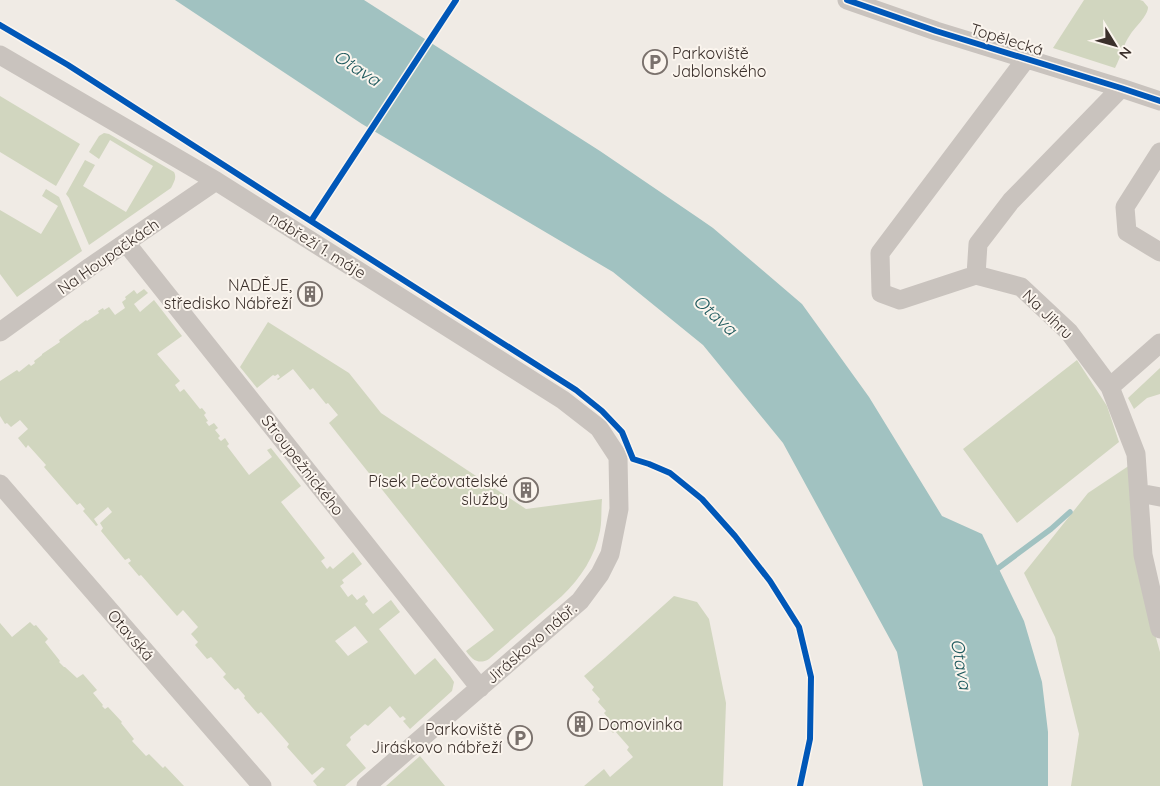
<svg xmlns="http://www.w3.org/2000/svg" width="1160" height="786" font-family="Quicksand,sans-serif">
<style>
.green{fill:#d1d6bf;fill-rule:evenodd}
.water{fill:#a1c2c1}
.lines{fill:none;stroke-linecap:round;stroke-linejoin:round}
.stream{stroke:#a1c2c1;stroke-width:5.5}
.street{stroke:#c9c3be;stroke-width:19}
.cycleway-casing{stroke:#fbf5ee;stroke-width:9}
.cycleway{stroke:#0057b8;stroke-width:6}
.labels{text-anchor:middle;stroke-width:4;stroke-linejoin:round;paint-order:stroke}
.street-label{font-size:16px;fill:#3b302b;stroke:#fbf5ee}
.poi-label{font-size:16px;fill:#3b302b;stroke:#fbf5ee;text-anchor:end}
.water-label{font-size:18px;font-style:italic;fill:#1f5a5e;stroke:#fbf5ee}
</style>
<rect width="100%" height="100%" fill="#f0ebe5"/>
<!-- green -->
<path class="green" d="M 1084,0 L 1140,0 L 1143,1 L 1148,7 C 1148,16 1135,27 1130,35 C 1123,45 1121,57 1115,68 L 1053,48 Z
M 0,96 L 80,144 L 56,186 L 0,152 Z
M 104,133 L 109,134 L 174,172 C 177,178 174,182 171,188 L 89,245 L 69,198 L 66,194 L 85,160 L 95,165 L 83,186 L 126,212 L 153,166 L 110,140 L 99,159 L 89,152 L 99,136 Z
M 46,189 L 59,197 L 82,251 L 17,297 L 0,274 L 0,210 L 41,234 L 58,206 L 42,196 Z
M 144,289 L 148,293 L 134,304 L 140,312 L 154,300 L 182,336 L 157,354 L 180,381 L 175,385 L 180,392 L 184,389 L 200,409 L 202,408 L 206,413 L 204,415 L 208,421 L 206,422 L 209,426 L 214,423 L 218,428 L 215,430 L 220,436 L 218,438 L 221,441 L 225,438 L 229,444 L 227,446 L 249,475 L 272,457 L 267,450 L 271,448 L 301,486 L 281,502 L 325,558 L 321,561 L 327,569 L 330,566 L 333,569 L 353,552 L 362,564 L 342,580 L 344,583 L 340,586 L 348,597 L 352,594 L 357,600 L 364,595 L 368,601 L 365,604 L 373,614 L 391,600 L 400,612 L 379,629 L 415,675 L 435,658 L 450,676 L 454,682 L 452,691 L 410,729 L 403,721 L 406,719 L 403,716 L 400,718 L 390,706 L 368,726 L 365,724 L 350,737 L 351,740 L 346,745 L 366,768 L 345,786 L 317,786 L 313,781 L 325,769 L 322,767 L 312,775 L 287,747 L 289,744 L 261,712 L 258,714 L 244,698 L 245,696 L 238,688 L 235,690 L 223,677 L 226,674 L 211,657 L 207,659 L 195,645 L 198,642 L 191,634 L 198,627 L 183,610 L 177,616 L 141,575 L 139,576 L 128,563 L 131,561 L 129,558 L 125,560 L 101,531 L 103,528 L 100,523 L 112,512 L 108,507 L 94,519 L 98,525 L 96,526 L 83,511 L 85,509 L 80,503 L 77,505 L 44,467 L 46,465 L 28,445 L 26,448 L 18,438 L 28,429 L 20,420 L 11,427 L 7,423 L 5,424 L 0,416 L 0,381 L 17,370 L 19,372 L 29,364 L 31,366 L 35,363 L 34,361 L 42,355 L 42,354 L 60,342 L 59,340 L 86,320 L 87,321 L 99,313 L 98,311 L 103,308 L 104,310 L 109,307 L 115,315 L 125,308 L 122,302 L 126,299 L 125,297 L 134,290 L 137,294 ZM 355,626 L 368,642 L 348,656 L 335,641 Z
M 268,322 L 349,373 L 381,413 L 526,509 L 602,499 C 601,509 602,521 600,531 C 595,556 581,578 562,596 L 489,659 C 479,665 472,660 466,651 L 494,630 L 329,423 L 338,415 L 328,403 L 326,404 L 313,388 L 310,390 L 293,369 L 278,380 L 277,379 L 280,377 L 278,374 L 275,376 L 273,375 L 257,388 L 240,367 Z
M 1077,360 L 1107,406 L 1119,442 L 1017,523 L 963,449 Z
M 1160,368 L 1160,394 L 1147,398 L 1134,409 L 1128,398 Z
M 1130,465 L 1148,609 L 1160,652 L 1160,786 L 1071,786 L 1079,734 L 1055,637 L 1024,573 L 1088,493 Z
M 674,596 L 697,602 L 709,619 L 726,703 L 723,786 L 584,786 L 604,769 L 610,777 L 633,757 L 627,750 L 629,747 L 615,731 L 613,733 L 608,727 L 612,723 L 604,713 L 606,711 L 598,702 L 600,699 L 592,690 L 594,687 L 584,676 L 605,658 Z
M 30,622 L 34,626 L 36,625 L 48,639 L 45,642 L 60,661 L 59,662 L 64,667 L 65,667 L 77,678 L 83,674 L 97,690 L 93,693 L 103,705 L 102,706 L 105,709 L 108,707 L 122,722 L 121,723 L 134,739 L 132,741 L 146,756 L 149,754 L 163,768 L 165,766 L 184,786 L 0,786 L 0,623 L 12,637 Z
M 420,756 L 445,786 L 386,786 Z"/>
<!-- water -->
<path class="water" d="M 175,0 L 364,0 L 600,151 L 700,219 L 713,228 L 802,304 L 869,397 L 942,516 L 982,534 L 1024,621 L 1042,682 L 1048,732 L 1048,786 L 923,786 L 897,652 L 783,443 L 703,345 L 613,272 L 362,124 Z"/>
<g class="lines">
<!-- stream -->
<path class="stream" d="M 993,572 L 1051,529 L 1070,512"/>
<!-- street -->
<path class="street" d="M 847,0 L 936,31 L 1121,88 L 1160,101
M 0,55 L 216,181 L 563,400 L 599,428 L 618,457 L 619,509 L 610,554 L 600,574 L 580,601 L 366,786
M 1121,88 L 1011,201 L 978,244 L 976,275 L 1021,287 L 1069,332 L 1110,387 L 1136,454 L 1143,555 L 1160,629
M 1160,152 L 1125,207 L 1127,232 L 1160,252
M 126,243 L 480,688
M 976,275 L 900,300 L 881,293 L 880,253 L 1026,59
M 0,332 L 90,267 L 216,181
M 1110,387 L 1160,343
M 0,484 L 262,786
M 1139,493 L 1160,497"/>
<defs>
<path id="cycleway" d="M 847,0 L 936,31 L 1121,88 L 1160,101
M 0,25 L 68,65 L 292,209 L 576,390 L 602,411 L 622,432 L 633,459 L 649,464 L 670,473 L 702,499 L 735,536 L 770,581 L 799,627 L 811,677 L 810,739 L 800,786
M 311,221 L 456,0"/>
</defs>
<!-- cycleway casing -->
<use href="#cycleway" class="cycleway-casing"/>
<!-- cycleway -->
<use href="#cycleway" class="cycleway"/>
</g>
<!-- icons -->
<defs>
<symbol id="parking-ring" viewBox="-11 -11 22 22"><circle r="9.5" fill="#fbf5ee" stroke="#7a716c" stroke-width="1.5"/><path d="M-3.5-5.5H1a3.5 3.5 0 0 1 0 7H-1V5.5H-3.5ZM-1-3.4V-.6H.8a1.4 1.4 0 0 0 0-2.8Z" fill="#7a716c"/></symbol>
<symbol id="building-ring" viewBox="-11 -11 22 22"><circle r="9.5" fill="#fbf5ee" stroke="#7a716c" stroke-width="1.5"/><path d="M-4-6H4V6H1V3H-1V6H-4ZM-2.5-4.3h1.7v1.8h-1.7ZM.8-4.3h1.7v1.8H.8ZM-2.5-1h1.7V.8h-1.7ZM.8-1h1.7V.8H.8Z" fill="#7a716c"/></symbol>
</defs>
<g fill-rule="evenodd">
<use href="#parking-ring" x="641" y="48" width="28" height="28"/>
<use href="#building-ring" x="296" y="280" width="28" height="28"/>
<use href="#building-ring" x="512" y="476" width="28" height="28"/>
<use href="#building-ring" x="566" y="710" width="28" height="28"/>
<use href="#parking-ring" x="506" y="724" width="28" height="28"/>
</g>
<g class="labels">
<!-- street labels -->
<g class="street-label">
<text transform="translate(1007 39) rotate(17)" y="6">Topělecká</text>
<text transform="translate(318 245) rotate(32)" y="6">nábřeží 1. máje</text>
<text transform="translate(108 256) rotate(-35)" y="6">Na Houpačkách</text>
<text transform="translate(1048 314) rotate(44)" y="6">Na Jihru</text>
<text transform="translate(303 465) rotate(52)" y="6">Stroupežnického</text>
<text transform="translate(131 635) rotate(49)" y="6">Otavská</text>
<text transform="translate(531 643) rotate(-41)" y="6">Jiráskovo nábř.</text>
</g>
<!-- poi labels -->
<g class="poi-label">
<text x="672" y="59" text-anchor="start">Parkoviště<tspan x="672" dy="18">Jablonského</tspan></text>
<text x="292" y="291">NADĚJE,<tspan x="292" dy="18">středisko Nábřeží</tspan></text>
<text x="508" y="487">Písek Pečovatelské<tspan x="508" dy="18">služby</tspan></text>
<text x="598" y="730" text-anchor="start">Domovinka</text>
<text x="502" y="735">Parkoviště<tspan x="502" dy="18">Jiráskovo nábřeží</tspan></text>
</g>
<!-- water labels -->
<g class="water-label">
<text transform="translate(357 68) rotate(33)" y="6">Otava</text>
<text transform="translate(715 315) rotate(42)" y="6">Otava</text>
<text transform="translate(961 664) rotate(80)" y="6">Otava</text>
</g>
</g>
<!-- north arrow -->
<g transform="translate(1115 45) rotate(127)" stroke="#fbf5ee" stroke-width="4" paint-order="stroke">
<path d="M0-4L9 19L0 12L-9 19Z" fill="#3b302b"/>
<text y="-8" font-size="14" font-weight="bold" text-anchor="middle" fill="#3b302b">N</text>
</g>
</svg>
